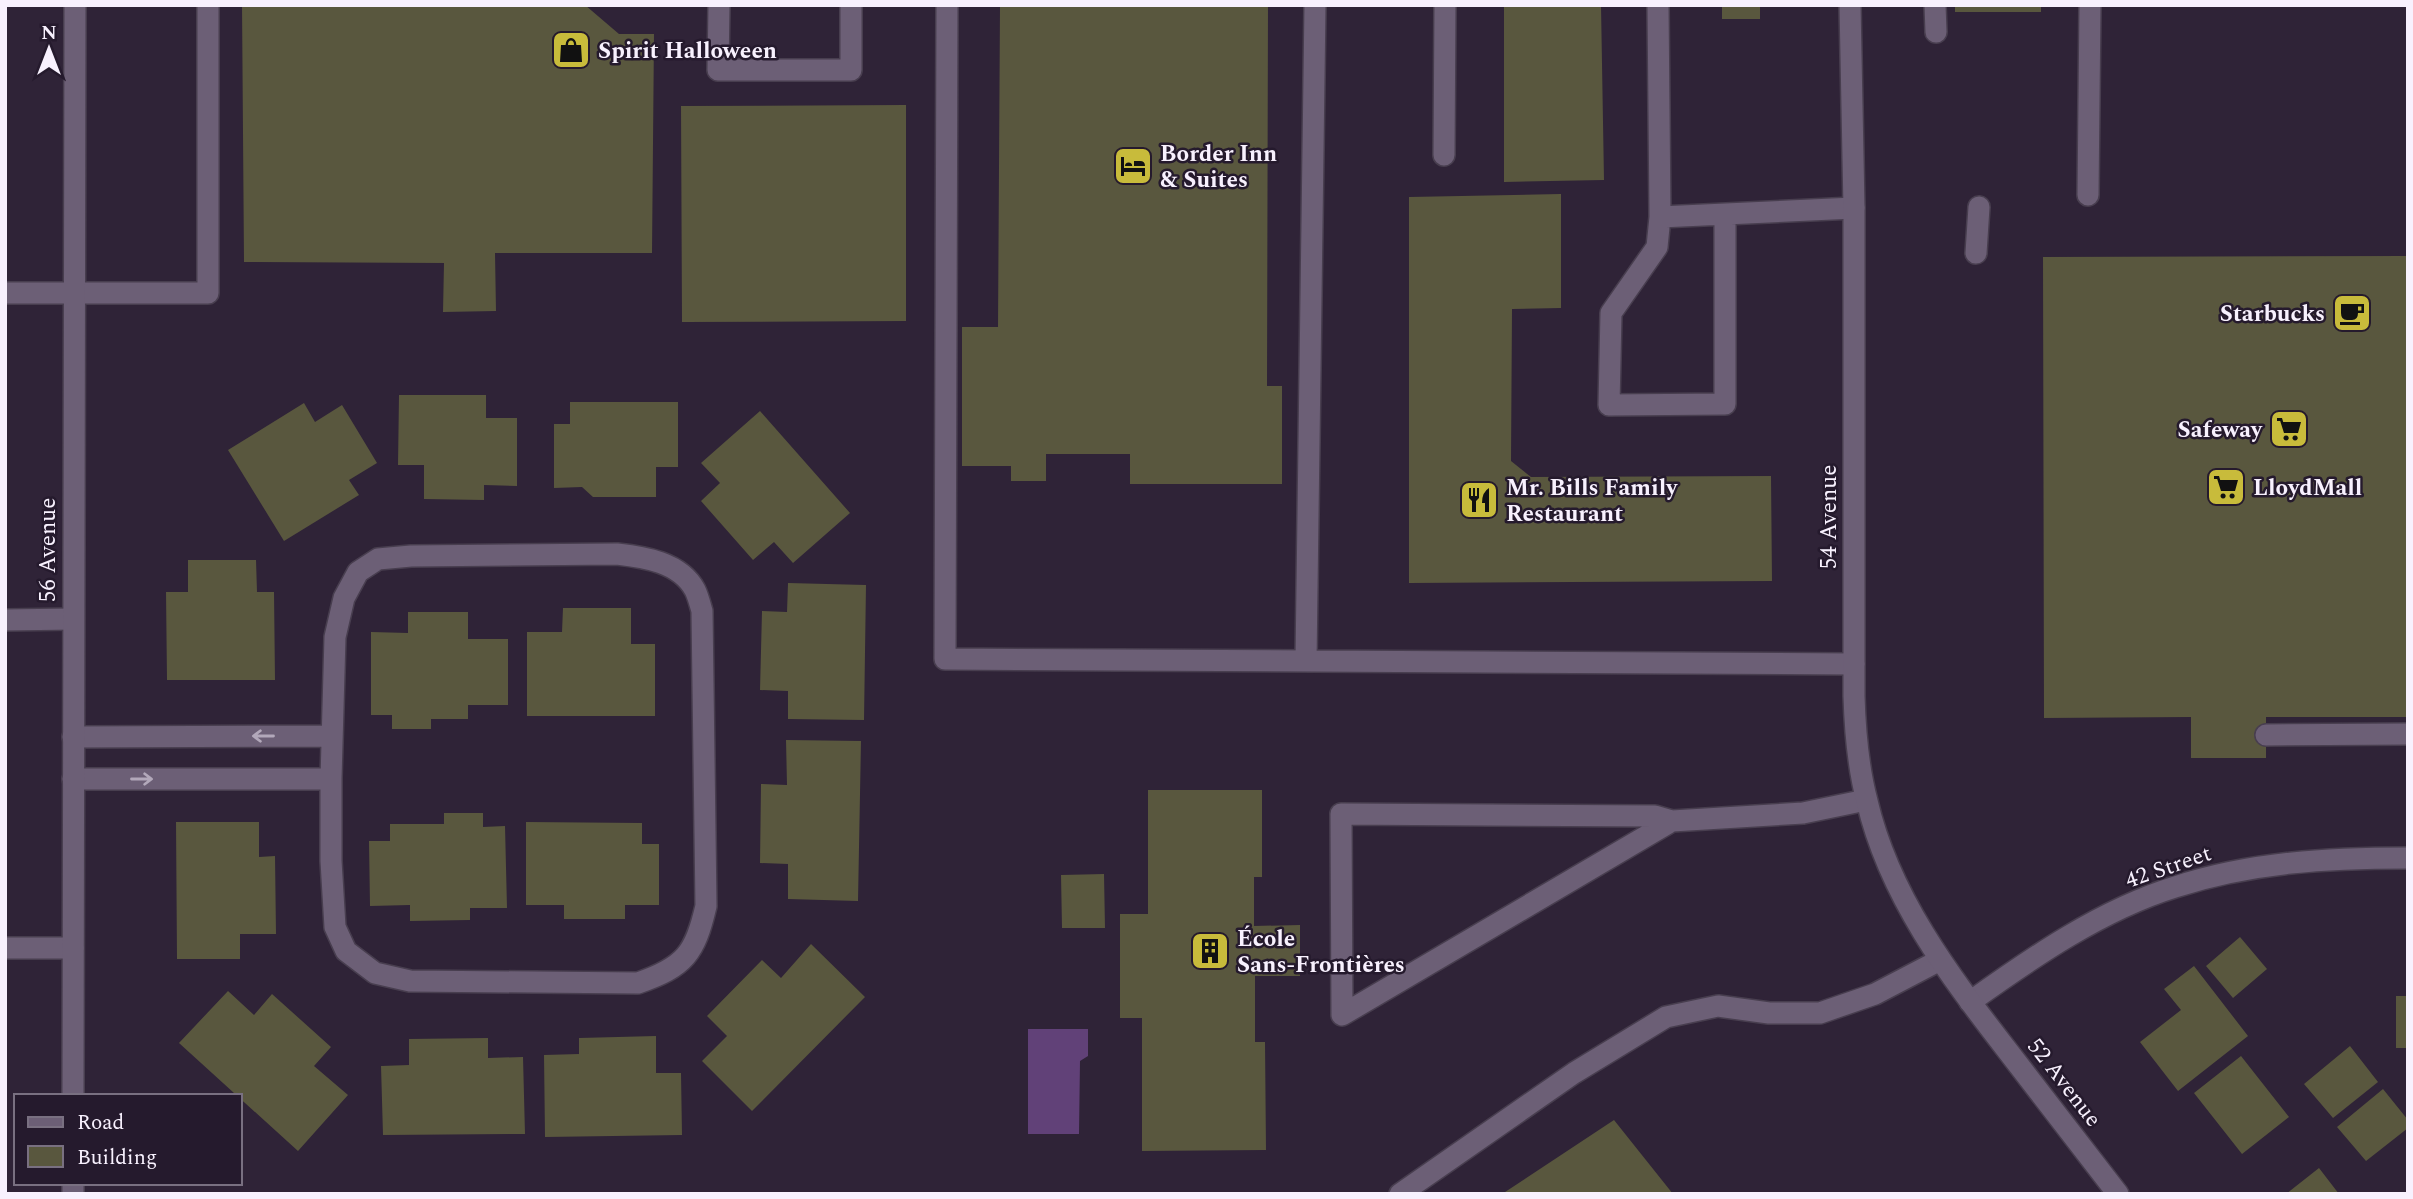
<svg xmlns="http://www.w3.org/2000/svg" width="2413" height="1199" font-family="Spectral,serif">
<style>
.green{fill:#614178}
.building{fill:#59573e}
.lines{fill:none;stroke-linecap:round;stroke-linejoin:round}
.service-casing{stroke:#483e4f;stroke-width:24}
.minor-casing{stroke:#483e4f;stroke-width:24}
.tertiary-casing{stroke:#483e4f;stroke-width:24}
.service{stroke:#6c5f76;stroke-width:21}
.minor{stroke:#6c5f76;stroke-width:21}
.tertiary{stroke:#6c5f76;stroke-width:21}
.oneway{stroke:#b2a8ba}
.labels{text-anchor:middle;stroke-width:5;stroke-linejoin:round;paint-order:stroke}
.poi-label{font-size:23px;font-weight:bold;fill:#f8f1fe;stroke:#251a2d;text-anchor:start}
.street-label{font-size:23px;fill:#f8f1fe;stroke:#251a2d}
</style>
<rect width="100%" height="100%" fill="#2f2337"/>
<!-- green -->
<path class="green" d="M 1028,1029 L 1088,1029 L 1088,1056 L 1080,1061 L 1079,1134 L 1028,1134 Z"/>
<!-- building -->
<path class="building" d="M 242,5 L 585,5 L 619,34 L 654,34 L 652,253 L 495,253 L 496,311 L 443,312 L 444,263 L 244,262 Z
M 1000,5 L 1268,5 L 1267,386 L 1282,386 L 1282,484 L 1130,484 L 1130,454 L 1046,454 L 1046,481 L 1011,481 L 1011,466 L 962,466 L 962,327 L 998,327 Z
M 1504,5 L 1601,5 L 1604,180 L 1504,182 Z
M 1722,5 L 1760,5 L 1760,19 L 1722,19 Z
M 1955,5 L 2041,5 L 2041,12 L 1955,12 Z
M 906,105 L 906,321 L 682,322 L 681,106 Z
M 1561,194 L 1561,308 L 1512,309 L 1511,461 L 1531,477 L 1771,476 L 1772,581 L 1409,583 L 1409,197 Z
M 2408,256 L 2408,717 L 2266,717 L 2266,758 L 2191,758 L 2191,717 L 2044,718 L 2043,257 Z
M 399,395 L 486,395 L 486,418 L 517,418 L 517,486 L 484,485 L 484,500 L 424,499 L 424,465 L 398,465 Z
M 570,402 L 678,402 L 678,467 L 656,467 L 656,497 L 593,497 L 582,487 L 554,488 L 554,424 L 570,424 Z
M 304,403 L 315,422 L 342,405 L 377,463 L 349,480 L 359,495 L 284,541 L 228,450 Z
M 760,411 L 850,513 L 793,563 L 774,542 L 753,560 L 701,501 L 720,483 L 701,463 Z
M 188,560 L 256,560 L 257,592 L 274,592 L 275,680 L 167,680 L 166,592 L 188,592 Z
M 788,583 L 866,585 L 864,720 L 788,719 L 788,691 L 760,690 L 762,611 L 787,612 Z
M 563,608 L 631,608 L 631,644 L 655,644 L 655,716 L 527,716 L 527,632 L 562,632 Z
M 408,612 L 468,612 L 468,639 L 508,639 L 508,705 L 468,705 L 468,719 L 431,719 L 431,729 L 392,729 L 392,715 L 371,715 L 371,632 L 408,633 Z
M 786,740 L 861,741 L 858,901 L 788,899 L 788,864 L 760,863 L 761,784 L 787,785 Z
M 1148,790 L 1262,790 L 1262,877 L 1254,877 L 1254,926 L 1300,925 L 1300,976 L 1255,976 L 1255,1042 L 1265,1042 L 1266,1150 L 1142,1151 L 1142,1018 L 1120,1018 L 1120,914 L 1148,914 Z
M 444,813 L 483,813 L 483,827 L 505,826 L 507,908 L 470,908 L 470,920 L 410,921 L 410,905 L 370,906 L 369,841 L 390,841 L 390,824 L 444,824 Z
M 176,822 L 259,822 L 259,857 L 275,856 L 276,934 L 240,934 L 240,959 L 177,959 Z
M 526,822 L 642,823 L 642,844 L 659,844 L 659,905 L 625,905 L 625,919 L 564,919 L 564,905 L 526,905 Z
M 1104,874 L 1105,928 L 1062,928 L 1061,875 Z
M 2240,937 L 2267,969 L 2233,998 L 2206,966 Z
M 811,944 L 865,997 L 752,1111 L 702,1061 L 727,1036 L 707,1016 L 762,960 L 781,978 Z
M 2194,966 L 2248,1036 L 2178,1091 L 2140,1042 L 2181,1010 L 2164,989 Z
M 228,991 L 254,1015 L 272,994 L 331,1047 L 314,1066 L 348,1095 L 298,1151 L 179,1043 Z
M 2396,996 L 2408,996 L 2408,1048 L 2396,1048 Z
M 656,1036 L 656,1073 L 681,1073 L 682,1135 L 545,1137 L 544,1055 L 579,1054 L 579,1038 Z
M 488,1038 L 488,1058 L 523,1057 L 525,1134 L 383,1135 L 381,1066 L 409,1065 L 409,1039 Z
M 2350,1046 L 2378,1082 L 2333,1118 L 2304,1084 Z
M 2241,1056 L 2289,1117 L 2242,1154 L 2194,1093 Z
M 2383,1089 L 2408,1120 L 2408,1128 L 2366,1161 L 2337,1127 Z
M 1614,1120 L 1673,1194 L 1502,1194 Z
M 2319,1168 L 2339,1194 L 2286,1194 Z"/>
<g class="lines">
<defs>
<path id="service" d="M 719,5 L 718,70 L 851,70 L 851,5
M 947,5 L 945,659 L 1854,664
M 1658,5 L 1660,217 L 1854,208
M 1935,5 L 1936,32
M 1444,155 L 1445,5
M 2088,195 L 2090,5
M 1660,217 L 1657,247 L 1611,313 L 1609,405 L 1725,404 L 1725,215
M 1976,253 L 1979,207
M 74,293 L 208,293 L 208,5
M 5,620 L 73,619
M 1306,661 L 1315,5
M 2266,735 L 2408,734
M 1672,821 L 1342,1015 L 1341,814 L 1655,816 L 1672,821 L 1803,813 L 1866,800
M 1400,1194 L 1574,1073 L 1666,1017 L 1718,1006 L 1769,1013 L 1820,1013 L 1875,994 L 1940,960"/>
<path id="minor" d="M 617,554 C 644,557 680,562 695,590 C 698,596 700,604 702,611 L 706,906 C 695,953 685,967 638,983 L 410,981 L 375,973 L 346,951 L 335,927 L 331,861 L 331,779 L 335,637 L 344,598 L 358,572 L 378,559 L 411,556 Z
M 73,737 L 331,736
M 73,779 L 331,779
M 5,948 L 73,948
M 1970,1002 C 2033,957 2101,910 2175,887 C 2251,862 2329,858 2408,858"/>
<path id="tertiary" d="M 1850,5 L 1854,208 L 1854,696 C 1855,730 1858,767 1867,801 C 1889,896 1949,975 2007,1050 C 2044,1098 2081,1146 2118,1194
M 5,293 L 74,293
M 73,1096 L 75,5
M 73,1194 L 73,1183"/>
</defs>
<!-- service casing -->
<use href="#service" class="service-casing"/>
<!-- minor casing -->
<use href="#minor" class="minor-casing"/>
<!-- tertiary casing -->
<use href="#tertiary" class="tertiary-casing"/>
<!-- service -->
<use href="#service" class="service"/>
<!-- minor -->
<use href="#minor" class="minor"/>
<!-- tertiary -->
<use href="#tertiary" class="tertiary"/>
</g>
<!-- one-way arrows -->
<defs><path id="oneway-shaft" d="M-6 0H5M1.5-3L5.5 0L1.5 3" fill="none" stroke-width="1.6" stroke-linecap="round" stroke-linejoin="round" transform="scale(1.75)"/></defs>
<g class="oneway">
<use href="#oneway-shaft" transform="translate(263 736) rotate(180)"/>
<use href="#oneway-shaft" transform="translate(142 779)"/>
</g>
<!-- icons -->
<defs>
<symbol id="shop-square" viewBox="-11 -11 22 22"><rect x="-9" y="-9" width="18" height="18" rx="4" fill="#c8bb3b" stroke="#251a2d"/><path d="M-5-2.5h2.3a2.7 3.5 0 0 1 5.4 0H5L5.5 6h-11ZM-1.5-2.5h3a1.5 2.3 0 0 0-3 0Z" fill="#111"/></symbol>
<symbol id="hotel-square" viewBox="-11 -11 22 22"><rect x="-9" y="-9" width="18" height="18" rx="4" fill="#c8bb3b" stroke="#251a2d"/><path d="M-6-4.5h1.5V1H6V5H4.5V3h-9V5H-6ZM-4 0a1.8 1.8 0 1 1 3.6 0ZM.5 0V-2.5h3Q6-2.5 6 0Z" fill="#111"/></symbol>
<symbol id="cafe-square" viewBox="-11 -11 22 22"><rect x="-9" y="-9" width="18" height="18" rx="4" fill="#c8bb3b" stroke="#251a2d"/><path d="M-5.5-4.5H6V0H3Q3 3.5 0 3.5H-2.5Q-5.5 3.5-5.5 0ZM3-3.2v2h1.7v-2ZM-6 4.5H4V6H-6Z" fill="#111"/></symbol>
<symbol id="supermarket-square" viewBox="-11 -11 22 22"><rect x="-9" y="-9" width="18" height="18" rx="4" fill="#c8bb3b" stroke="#251a2d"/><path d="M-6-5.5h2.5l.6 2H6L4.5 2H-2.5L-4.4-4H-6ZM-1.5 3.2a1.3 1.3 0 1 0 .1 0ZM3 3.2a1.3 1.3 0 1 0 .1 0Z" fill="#111"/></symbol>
<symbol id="restaurant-square" viewBox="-11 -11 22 22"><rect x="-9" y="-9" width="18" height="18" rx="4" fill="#c8bb3b" stroke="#251a2d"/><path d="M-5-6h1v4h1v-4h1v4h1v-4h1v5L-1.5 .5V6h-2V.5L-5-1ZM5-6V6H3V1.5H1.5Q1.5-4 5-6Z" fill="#111"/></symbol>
<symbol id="building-square" viewBox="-11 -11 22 22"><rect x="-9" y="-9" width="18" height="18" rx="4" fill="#c8bb3b" stroke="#251a2d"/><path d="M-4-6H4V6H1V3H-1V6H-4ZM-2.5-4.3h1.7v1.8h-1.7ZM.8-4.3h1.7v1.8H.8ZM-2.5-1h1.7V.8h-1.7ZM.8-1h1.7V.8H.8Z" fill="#111"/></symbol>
</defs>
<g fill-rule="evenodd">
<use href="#shop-square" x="549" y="28" width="44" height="44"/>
<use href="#hotel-square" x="1111" y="144" width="44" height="44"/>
<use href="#cafe-square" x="2330" y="291" width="44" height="44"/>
<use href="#supermarket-square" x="2267" y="407" width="44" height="44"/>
<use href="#supermarket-square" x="2204" y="465" width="44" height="44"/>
<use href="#restaurant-square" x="1457" y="478" width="44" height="44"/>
<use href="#building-square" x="1188" y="929" width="44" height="44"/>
</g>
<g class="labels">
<!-- poi labels -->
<g class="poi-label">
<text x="598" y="58">Spirit Halloween</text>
<text x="1160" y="161">Border Inn<tspan x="1160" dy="26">&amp; Suites</tspan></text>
<text x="2325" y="321" text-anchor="end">Starbucks</text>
<text x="2262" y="437" text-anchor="end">Safeway</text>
<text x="1506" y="495">Mr. Bills Family<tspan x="1506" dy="26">Restaurant</tspan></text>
<text x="2253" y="495">LloydMall</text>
<text x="1237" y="946">École<tspan x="1237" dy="26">Sans-Frontières</tspan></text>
</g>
<!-- street labels -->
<g class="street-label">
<text transform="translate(1828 517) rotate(-90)" y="8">54 Avenue</text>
<text transform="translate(47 550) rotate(-90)" y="8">56 Avenue</text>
<text transform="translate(2168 866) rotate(-19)" y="8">42 Street</text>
<text transform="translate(2065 1082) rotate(52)" y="8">52 Avenue</text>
</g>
</g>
<!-- border -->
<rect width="2413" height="1199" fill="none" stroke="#f8f1fe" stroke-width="14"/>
<!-- legend -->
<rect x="14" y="1094" width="228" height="91" fill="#251a2d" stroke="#797081" stroke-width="2"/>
<rect x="28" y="1117" width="35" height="10" fill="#6c5f76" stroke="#797081" stroke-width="2"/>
<text x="77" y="1129" font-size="21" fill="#f8f1fe">Road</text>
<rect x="28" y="1146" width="35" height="21" fill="#59573e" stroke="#797081" stroke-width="2"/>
<text x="77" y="1164" font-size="21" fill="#f8f1fe">Building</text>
<!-- north arrow -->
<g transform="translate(49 49)" stroke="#251a2d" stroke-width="5" paint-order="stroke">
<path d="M0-5L12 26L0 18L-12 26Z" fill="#f8f1fe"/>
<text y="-10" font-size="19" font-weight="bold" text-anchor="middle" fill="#f8f1fe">N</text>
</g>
</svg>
